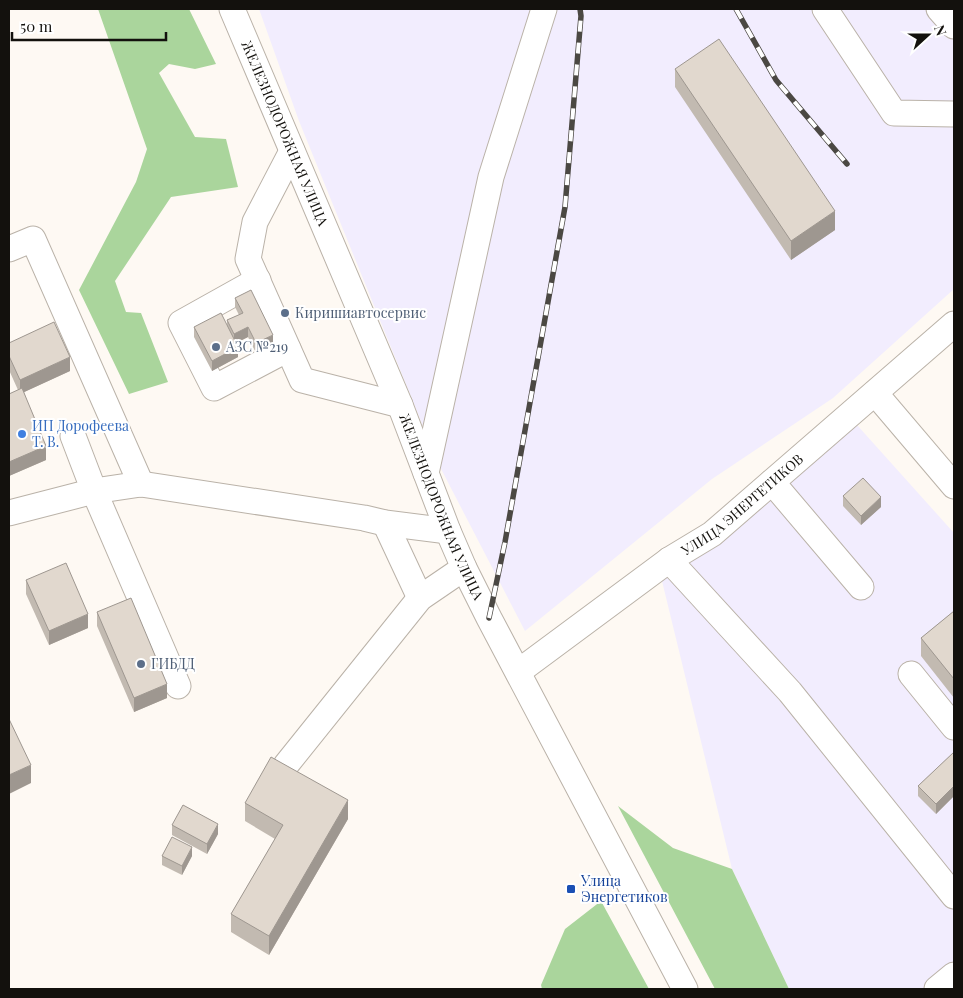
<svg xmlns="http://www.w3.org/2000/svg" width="963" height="998" font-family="'Playfair Display',serif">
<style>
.industrial{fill:#f2edfe}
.green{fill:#aad59c}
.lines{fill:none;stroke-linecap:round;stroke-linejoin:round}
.minor-casing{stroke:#bab2a8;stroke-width:27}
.minor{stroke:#fff;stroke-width:25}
.rail-casing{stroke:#4b4843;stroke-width:5.5}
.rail{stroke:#fff;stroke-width:4;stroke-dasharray:11;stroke-linecap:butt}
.wall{fill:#c2bab1}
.shaded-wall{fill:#9e9790}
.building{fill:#e1d8ce;stroke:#9e9790}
.service-dot{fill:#5c6f8a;stroke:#fff;stroke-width:2}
.shop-dot{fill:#3f7fe0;stroke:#fff;stroke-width:2}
.transit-dot{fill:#1a4fb4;stroke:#fff;stroke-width:2}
.labels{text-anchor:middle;stroke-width:4;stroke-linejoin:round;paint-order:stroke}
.street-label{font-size:14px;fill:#13110d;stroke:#fff}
.service-label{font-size:14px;fill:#4e5e75;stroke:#fff;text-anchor:start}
.shop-label{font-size:14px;fill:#366cbe;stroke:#fff;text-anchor:start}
.transit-label{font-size:14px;fill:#164399;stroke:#fff;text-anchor:start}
</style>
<rect width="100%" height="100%" fill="#fef9f3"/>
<!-- industrial -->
<path class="industrial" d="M 259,9 L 954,9 L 954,289 L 833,398 L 712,479 L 525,631 L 438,463 L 299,121 Z
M 857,425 L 954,533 L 954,989 L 789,989 L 732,869 L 662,581 Z"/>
<!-- green -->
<path class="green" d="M 98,9 L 189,9 L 216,64 L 195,69 L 169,64 L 159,73 L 195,137 L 226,139 L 238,187 L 171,197 L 115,281 L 126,312 L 141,313 L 168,382 L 129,394 L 79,290 L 136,182 L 147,149 Z
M 618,806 L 673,848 L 732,869 L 789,989 L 715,989 Z
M 601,901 L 649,989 L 542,989 L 541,985 L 565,929 Z"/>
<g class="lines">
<defs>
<g id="minor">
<path id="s1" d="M 232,9 L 400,405 L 448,531 L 464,568 L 489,618 L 685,989"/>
<path d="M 825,9 L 894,113 L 954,114"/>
<path d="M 939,9 L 954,26"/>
<path d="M 292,151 L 255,222 L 248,259 L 302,380 L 400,405"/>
<path d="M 9,249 L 33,239 L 141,484"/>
<path d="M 258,280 L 181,323 L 214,388 L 288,349"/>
<path d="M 875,393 L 954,486"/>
<path d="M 73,436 L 94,491 L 178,686"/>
<path d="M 426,473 L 491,177 L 544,9"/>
<path d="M 772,482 L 861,587"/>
<path d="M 9,513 L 94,491 L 141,484 L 364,518 L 385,523 L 448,531"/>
<path d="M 385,523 L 420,598"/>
<path d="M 669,560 L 790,692 L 954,896"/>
<path id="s2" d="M 518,672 L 669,560 L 712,534 L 954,324"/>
<path d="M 911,674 L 954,727"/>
<path d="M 286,765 L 420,598 L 464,568"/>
<path d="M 937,989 L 954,975"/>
</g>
</defs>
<!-- minor casing -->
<use href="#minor" class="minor-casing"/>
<!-- minor -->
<use href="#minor" class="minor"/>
<defs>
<path id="rail" d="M 736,9 L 776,80 L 847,164
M 489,618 L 505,542 L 565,207 L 581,16 L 580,9"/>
</defs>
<!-- rail casing -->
<use href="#rail" class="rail-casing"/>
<!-- rail -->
<use href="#rail" class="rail"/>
</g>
<!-- wall -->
<path class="wall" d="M 675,69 L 835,230 L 791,260 L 675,87 Z
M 235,298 L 273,344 L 256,353 L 248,337 L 236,343 L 238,357 L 212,371 L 194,337 L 194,327 L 227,326 L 227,320 L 239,315 L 235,307 Z
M 9,343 L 70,371 L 24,392 L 46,460 L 9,476 L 9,394 L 18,390 L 9,370 Z
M 843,496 L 881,507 L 861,525 L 843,506 Z
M 26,580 L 88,628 L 49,645 L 26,594 Z
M 954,611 L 954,698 L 921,656 L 921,638 Z
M 97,612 L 167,698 L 134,712 L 97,626 Z
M 954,752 L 954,796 L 936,814 L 918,796 L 918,786 Z
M 245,803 L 348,819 L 269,955 L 231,932 L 231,914 L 275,839 L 245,821 Z
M 172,825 L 218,834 L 207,854 L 172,835 Z
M 162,856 L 192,856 L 182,875 L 162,865 Z"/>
<!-- shaded-wall -->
<path class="shaded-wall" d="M 835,211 L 835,230 L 791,260 L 791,241 Z
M 248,327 L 248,337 L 234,344 L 234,334 Z
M 273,335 L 273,344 L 256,353 L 256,343 Z
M 238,347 L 238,357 L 212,371 L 212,361 Z
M 70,357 L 70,371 L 20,394 L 20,380 Z
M 46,446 L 46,460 L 9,476 L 9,462 Z
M 881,497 L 881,507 L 861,525 L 861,516 Z
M 88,614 L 88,628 L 49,645 L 49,631 Z
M 167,684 L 167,698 L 134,712 L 134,698 Z
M 31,765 L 31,783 L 9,794 L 9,775 Z
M 954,786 L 954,796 L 936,814 L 936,804 Z
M 348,800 L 348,819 L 269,955 L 269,936 Z
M 218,824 L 218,834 L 207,854 L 207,844 Z
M 192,847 L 192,856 L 182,875 L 182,866 Z"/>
<!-- building -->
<path class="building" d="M 719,39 L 835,211 L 791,241 L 675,69 Z
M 251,290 L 273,335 L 256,343 L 248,327 L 234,334 L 227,320 L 243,313 L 235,298 Z
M 221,313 L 238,347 L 212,361 L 194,327 Z
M 54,322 L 70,357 L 20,380 L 9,356 L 9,343 Z
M 22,388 L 46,446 L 9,462 L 9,394 Z
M 863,478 L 881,497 L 861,516 L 843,496 Z
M 66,563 L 88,614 L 49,631 L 26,580 Z
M 131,598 L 167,684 L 134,698 L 97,612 Z
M 954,611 L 954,679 L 921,638 Z
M 9,719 L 31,765 L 9,775 Z
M 954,752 L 954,786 L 936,804 L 918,786 Z
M 271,757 L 348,800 L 269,936 L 231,914 L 283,825 L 245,803 Z
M 183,805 L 218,824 L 207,844 L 172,825 Z
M 172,837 L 192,847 L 182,866 L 162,856 Z"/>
<!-- markers -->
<g class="service-dot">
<circle cx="285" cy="313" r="5"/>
<circle cx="216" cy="347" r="5"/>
<circle cx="141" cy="664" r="5"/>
</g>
<circle class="shop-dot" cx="22" cy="434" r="5"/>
<rect class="transit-dot" x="566" y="884" width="10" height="10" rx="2.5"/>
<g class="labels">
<!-- street labels -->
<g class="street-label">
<text dy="5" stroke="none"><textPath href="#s1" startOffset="135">ЖЕЛЕЗНОДОРОЖНАЯ УЛИЦА</textPath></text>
<text dy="5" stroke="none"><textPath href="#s2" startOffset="280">УЛИЦА ЭНЕРГЕТИКОВ</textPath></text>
<text dy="5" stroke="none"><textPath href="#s1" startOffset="540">ЖЕЛЕЗНОДОРОЖНАЯ УЛИЦА</textPath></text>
</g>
<!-- service labels -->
<g class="service-label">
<text x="295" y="318">Киришиавтосервис</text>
<text x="226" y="352">АЗС №219</text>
<text x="151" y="669">ГИБДД</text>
</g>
<!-- shop labels -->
<g class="shop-label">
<text x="32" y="431">ИП Дорофеева<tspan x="32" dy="16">Т. В.</tspan></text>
</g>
<!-- transit labels -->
<g class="transit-label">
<text x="581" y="886">Улица<tspan x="581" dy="16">Энергетиков</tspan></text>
</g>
</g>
<!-- border -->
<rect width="963" height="998" fill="none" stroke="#13110d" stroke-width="20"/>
<!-- north arrow -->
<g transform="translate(928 35) rotate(69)" stroke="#ffffff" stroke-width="4" paint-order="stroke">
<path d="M0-4L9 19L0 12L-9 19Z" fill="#13110d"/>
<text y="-8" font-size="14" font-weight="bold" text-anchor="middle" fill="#13110d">N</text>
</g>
<!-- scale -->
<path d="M12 32v8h154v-8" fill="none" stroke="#13110d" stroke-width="2.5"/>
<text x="20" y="32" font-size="15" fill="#13110d" stroke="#ffffff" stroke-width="4" paint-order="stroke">50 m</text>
</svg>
